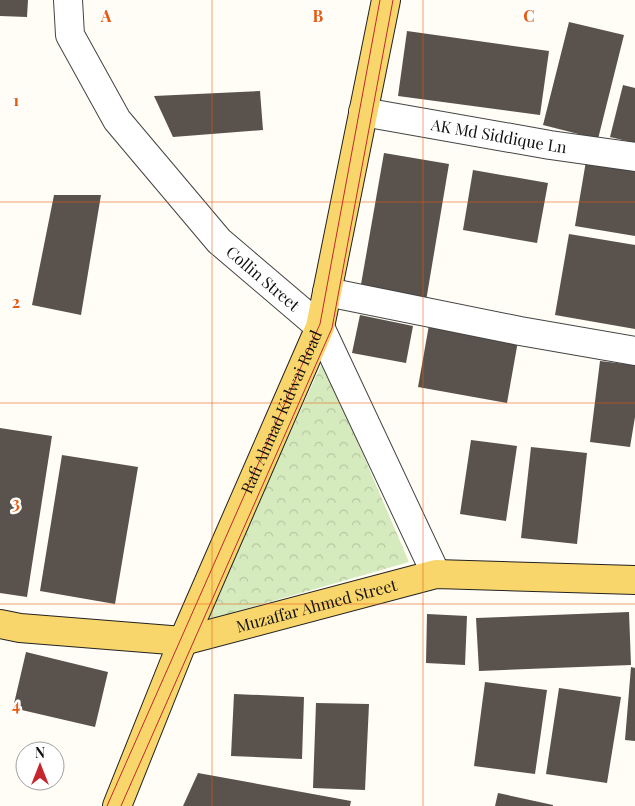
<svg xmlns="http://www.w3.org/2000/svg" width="635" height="806" font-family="'Playfair Display',serif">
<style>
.park{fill:url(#park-crowns)}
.building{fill:#5a524d}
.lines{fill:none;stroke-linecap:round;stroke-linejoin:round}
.minor-casing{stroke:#444;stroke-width:30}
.major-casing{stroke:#222;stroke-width:30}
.minor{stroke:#fff;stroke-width:28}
.major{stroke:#f9d66b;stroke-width:28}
.tram{stroke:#c4262e;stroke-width:1}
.grid{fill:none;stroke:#e8590c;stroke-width:1;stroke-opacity:0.55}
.labels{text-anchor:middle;stroke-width:5;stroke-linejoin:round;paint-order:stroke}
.street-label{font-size:16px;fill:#111;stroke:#fff}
.grid-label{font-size:16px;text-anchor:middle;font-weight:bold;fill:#e8590c;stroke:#fff;stroke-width:5;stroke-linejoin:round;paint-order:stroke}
</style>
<defs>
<pattern id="park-crowns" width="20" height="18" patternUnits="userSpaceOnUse" patternTransform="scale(1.25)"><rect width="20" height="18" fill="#d5ebbd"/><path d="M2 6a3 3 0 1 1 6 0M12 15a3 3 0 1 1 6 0" fill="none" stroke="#b6c8a1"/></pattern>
</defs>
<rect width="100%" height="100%" fill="#fffdf5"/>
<!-- park -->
<path class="park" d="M 323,361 L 409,562 L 204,621 Z"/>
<!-- building -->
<path class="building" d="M 0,0 L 28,0 L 27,17 L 0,16 Z
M 569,22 L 624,35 L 598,139 L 543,125 Z
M 407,31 L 549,51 L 540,115 L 398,96 Z
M 623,85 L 635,88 L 635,143 L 610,137 Z
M 260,91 L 263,130 L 173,137 L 154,96 Z
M 384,153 L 449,164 L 426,301 L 360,290 Z
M 586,161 L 635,169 L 635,236 L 575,226 Z
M 473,170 L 548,183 L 537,243 L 463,230 Z
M 54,195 L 101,195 L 81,315 L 32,305 Z
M 569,234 L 635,245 L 635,329 L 555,315 Z
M 360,315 L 413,326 L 406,363 L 352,353 Z
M 429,325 L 518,341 L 507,403 L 418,387 Z
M 600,361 L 635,365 L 635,417 L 630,447 L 590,442 Z
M 0,428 L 52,436 L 27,597 L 0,593 Z
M 471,440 L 517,446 L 506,521 L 460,514 Z
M 531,447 L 587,453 L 577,544 L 521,538 Z
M 62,455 L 138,467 L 115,604 L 40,591 Z
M 629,612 L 631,665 L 479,671 L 476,618 Z
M 427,614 L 467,616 L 465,665 L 426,663 Z
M 26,652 L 108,672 L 95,727 L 13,708 Z
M 631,667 L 635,668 L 635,741 L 625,740 Z
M 485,682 L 547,690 L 535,774 L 474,766 Z
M 559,688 L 621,697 L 607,783 L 546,774 Z
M 234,694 L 304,697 L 302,759 L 231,756 Z
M 316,703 L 369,704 L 365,790 L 313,788 Z
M 198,773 L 351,801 L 350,806 L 183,806 Z
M 498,793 L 553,805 L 553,806 L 495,806 Z"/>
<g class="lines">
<defs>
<g id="minor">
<path id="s1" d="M 68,0 L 70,35 L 117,120 L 219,241 L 320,327 L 436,574"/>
<path id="s2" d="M 363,112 L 550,145 L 635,157"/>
<path d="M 327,292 L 520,331 L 635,351"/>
</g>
<g id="major">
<path id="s3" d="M 0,624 L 20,628 L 183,641 L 436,574 L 635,580"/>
<path d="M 117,806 L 183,641 L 320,327 L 386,0"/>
</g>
</defs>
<!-- minor casing -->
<use href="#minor" class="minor-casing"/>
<!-- major casing -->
<use href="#major" class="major-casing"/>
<!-- minor -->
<use href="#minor" class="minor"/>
<!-- major -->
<use href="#major" class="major"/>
<!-- tram -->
<g class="tram">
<path id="s4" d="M 107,806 L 320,324 L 380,0"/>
<path d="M 121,806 L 332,328 L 393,0"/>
</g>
</g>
<!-- grid -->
<path class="grid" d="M 212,0 L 212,806M 423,0 L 423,806M 0,202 L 635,202M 0,403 L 635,403M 0,604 L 635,604"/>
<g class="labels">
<!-- street labels -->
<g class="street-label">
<text dy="6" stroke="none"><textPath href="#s2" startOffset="138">AK Md Siddique Ln</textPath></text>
<text dy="6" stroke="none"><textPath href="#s1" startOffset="348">Collin Street</textPath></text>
<text dy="6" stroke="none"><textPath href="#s4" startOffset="431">Rafi Ahmad Kidwai Road</textPath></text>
<text dy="6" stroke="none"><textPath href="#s3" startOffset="322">Muzaffar Ahmed Street</textPath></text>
</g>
</g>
<g class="grid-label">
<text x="106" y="22">A</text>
<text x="318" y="22">B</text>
<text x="529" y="22">C</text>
<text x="16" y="106">1</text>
<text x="16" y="308">2</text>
<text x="16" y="509">3</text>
<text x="16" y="711">4</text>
</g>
<!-- north arrow -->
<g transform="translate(40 766)"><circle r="24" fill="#ffffff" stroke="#a0a0a0"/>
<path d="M0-4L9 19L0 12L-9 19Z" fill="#c4262e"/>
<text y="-8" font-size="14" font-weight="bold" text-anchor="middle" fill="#111111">N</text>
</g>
</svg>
